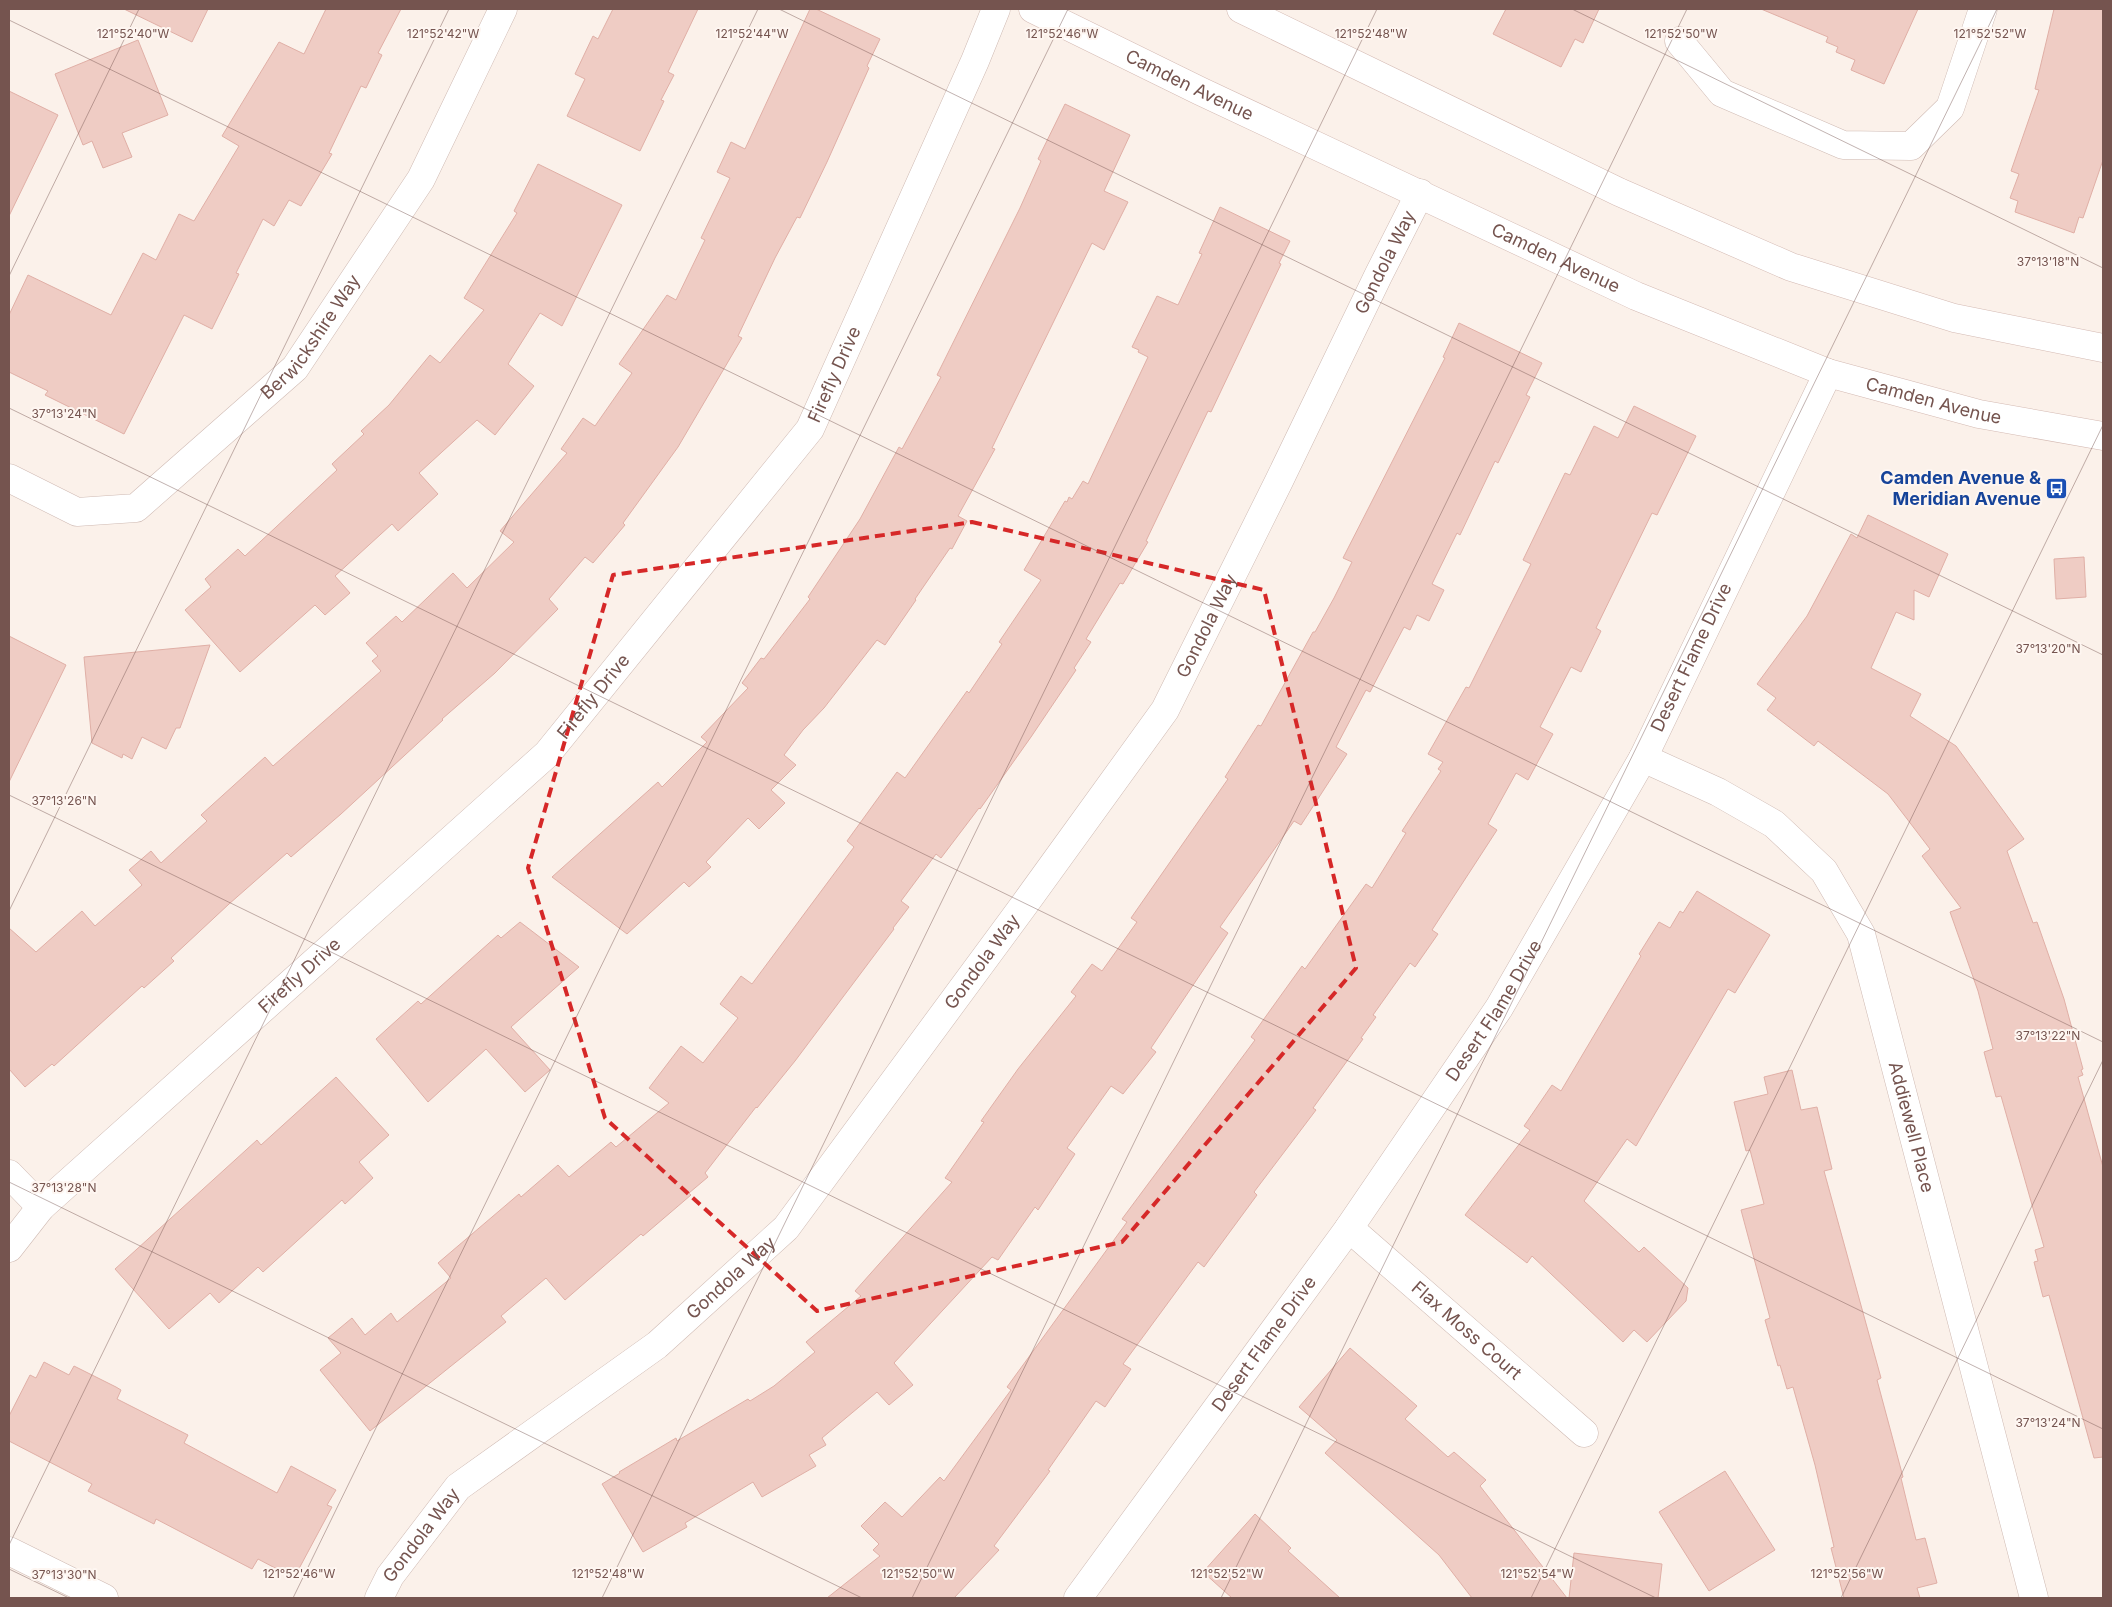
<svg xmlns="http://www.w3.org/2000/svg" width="2112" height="1607" font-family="Inter,sans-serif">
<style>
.building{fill:#efccc4;stroke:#e0afa6}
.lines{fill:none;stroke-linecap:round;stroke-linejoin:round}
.minor-casing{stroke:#cfbab3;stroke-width:29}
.secondary-casing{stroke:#d4bab3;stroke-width:29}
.minor{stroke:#fff;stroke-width:28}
.secondary{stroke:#fff;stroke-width:28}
.marked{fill:none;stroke:#d62828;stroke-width:4;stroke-dasharray:10 6;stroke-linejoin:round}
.ticks{fill:none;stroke:#75544f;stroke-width:1;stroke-opacity:0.45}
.labels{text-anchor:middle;stroke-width:4;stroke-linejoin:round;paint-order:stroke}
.street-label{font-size:18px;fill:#75544f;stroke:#fef6f1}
.transit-label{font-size:18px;font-weight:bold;fill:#164399;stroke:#fef6f1;text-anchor:end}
.ticks-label{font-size:12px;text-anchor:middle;fill:#75544f;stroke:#fef6f1;stroke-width:4;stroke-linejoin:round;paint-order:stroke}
</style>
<rect width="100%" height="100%" fill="#fbf1ea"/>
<!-- building -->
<path class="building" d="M 124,9 L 208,9 L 192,42 Z
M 326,9 L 401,9 L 378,53 L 382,55 L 366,88 L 361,86 L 329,153 L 332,154 L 301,206 L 289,200 L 274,226 L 263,219 L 236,273 L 239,274 L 212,329 L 184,315 L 124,434 L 45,395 L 48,391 L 9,372 L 9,315 L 28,275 L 111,315 L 143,253 L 156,260 L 179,214 L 194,221 L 239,146 L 222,136 L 279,42 L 304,54 Z
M 613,9 L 698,9 L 668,72 L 674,75 L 661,100 L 664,101 L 640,151 L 567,116 L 585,79 L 575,74 L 593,36 L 598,39 Z
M 810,9 L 816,9 L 880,39 L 867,66 L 869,68 L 827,162 L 800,218 L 797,217 L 775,258 L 738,336 L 742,338 L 678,447 L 623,523 L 625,525 L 593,563 L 585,557 L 549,599 L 558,609 L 495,673 L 442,719 L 443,720 L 341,814 L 291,857 L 287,853 L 229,904 L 171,958 L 174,961 L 144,988 L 142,986 L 54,1066 L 52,1064 L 25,1087 L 9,1069 L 9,928 L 36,952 L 82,911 L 95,926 L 142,885 L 129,870 L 151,851 L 161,863 L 207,821 L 201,815 L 265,757 L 273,766 L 381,671 L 372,661 L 378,656 L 366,643 L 396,616 L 402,622 L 453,573 L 467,588 L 514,542 L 500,531 L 567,453 L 561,449 L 583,418 L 595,426 L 632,373 L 619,364 L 667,295 L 676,300 L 705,240 L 701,238 L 730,178 L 717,172 L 731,142 L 745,149 Z
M 1506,9 L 1599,9 L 1583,43 L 1575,39 L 1561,67 L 1493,34 Z
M 1761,9 L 1918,9 L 1884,84 L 1851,70 L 1855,60 L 1836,52 L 1838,47 L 1826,42 L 1828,37 Z
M 2054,9 L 2103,9 L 2103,160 L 2083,218 L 2079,217 L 2074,233 L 2015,212 L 2018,201 L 2010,198 L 2019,174 L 2011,171 L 2039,90 L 2035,89 Z
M 138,40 L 168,115 L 122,133 L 132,157 L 103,168 L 92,141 L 83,145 L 55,74 Z
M 9,91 L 58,115 L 9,216 Z
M 1065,104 L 1130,135 L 1104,191 L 1128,202 L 1104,250 L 1092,243 L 992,448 L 995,449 L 958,516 L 967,521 L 952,549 L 950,548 L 915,599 L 916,600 L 885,645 L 877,640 L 824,708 L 803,730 L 784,755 L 796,765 L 771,790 L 785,803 L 759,829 L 748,818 L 706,862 L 711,867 L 689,887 L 684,882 L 627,934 L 552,877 L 658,782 L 662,787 L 707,742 L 701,737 L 748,688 L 742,683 L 761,658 L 764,659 L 810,599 L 808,597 L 860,519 L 899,447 L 902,449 L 941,377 L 937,375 L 1020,208 L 1041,161 L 1038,159 Z
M 538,164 L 622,205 L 562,326 L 540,313 L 508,364 L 534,386 L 495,435 L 477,420 L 419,473 L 438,494 L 398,531 L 392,524 L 335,576 L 350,593 L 325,615 L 315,605 L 240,672 L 185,610 L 211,587 L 205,579 L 238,549 L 245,556 L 337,470 L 332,464 L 364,434 L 361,431 L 389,405 L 430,355 L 440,363 L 484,310 L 464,298 L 517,213 L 514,211 Z
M 1220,207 L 1290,241 L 1279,263 L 1281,264 L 1211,412 L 1208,411 L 1146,541 L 1148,542 L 1123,584 L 1120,583 L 1086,639 L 1091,642 L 1074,668 L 1076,670 L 1031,737 L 980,809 L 979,808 L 941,858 L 936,854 L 901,901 L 909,907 L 893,928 L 894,929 L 795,1061 L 757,1108 L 756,1107 L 705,1173 L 708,1177 L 689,1193 L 691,1195 L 643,1236 L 641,1234 L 565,1300 L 546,1278 L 501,1316 L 506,1322 L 370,1431 L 320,1370 L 341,1353 L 328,1338 L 352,1318 L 365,1335 L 391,1313 L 397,1322 L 451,1278 L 438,1263 L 519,1194 L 521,1197 L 558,1165 L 569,1177 L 611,1142 L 616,1147 L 669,1103 L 649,1088 L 681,1046 L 703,1063 L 738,1018 L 720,1004 L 741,976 L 752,984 L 854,847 L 847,841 L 897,772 L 905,778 L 967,691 L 969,693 L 1002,644 L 999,642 L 1041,580 L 1024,570 L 1065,501 L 1067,502 L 1069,497 L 1072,499 L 1083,481 L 1088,484 L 1148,357 L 1138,352 L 1139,350 L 1132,347 L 1157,296 L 1178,305 L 1202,254 L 1199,253 Z
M 1459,323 L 1542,363 L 1526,395 L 1530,397 L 1498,463 L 1495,461 L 1460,535 L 1457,533 L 1432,584 L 1444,590 L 1429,621 L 1417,615 L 1410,630 L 1404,627 L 1370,692 L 1366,690 L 1336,747 L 1347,754 L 1301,825 L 1294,821 L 1220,927 L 1228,933 L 1151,1048 L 1156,1052 L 1123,1094 L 1111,1086 L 1067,1148 L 1075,1154 L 1038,1210 L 1035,1207 L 998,1260 L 992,1257 L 894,1363 L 913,1385 L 889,1405 L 877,1392 L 822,1438 L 826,1445 L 809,1455 L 816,1466 L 762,1497 L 753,1482 L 685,1523 L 687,1527 L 643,1552 L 602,1484 L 620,1473 L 619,1472 L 676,1438 L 677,1441 L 748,1399 L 750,1401 L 774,1386 L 815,1352 L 806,1342 L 861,1296 L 855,1291 L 952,1182 L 945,1178 L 984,1122 L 981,1121 L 1018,1069 L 1076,996 L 1071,992 L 1092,964 L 1102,971 L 1137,922 L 1131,918 L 1228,779 L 1225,777 L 1258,725 L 1261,726 L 1313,632 L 1315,632 L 1334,598 L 1352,562 L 1343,558 L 1445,358 L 1443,357 Z
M 1634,406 L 1696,436 L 1657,515 L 1652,513 L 1596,628 L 1601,631 L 1581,672 L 1571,667 L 1540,727 L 1553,734 L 1528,780 L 1516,773 L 1488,824 L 1497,830 L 1432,930 L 1438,934 L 1415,967 L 1410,963 L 1373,1015 L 1376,1017 L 1361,1038 L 1363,1039 L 1313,1108 L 1316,1110 L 1254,1192 L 1257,1195 L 1204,1267 L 1198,1262 L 1123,1364 L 1131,1369 L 1105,1407 L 1096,1401 L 1048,1470 L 1050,1471 L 994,1546 L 999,1550 L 954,1598 L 827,1598 L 880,1556 L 873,1550 L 879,1544 L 861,1526 L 885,1502 L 902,1517 L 940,1477 L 944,1481 L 1011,1390 L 1007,1387 L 1127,1222 L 1122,1219 L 1255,1040 L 1251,1037 L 1302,966 L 1305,969 L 1366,884 L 1372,888 L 1406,833 L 1402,831 L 1441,771 L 1438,769 L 1443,762 L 1428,754 L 1466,687 L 1469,688 L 1531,564 L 1523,560 L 1565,473 L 1570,475 L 1594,426 L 1618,438 Z
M 1868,515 L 1948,554 L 1929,597 L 1914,590 L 1914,620 L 1896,612 L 1871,668 L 1921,694 L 1910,716 L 1956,746 L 2024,839 L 2007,851 L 2033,923 L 2037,922 L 2064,999 L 2083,1069 L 2081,1070 L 2083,1075 L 2078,1077 L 2103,1167 L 2103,1457 L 2094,1458 L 2049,1295 L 2043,1297 L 2034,1262 L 2038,1261 L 2035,1250 L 2044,1247 L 2001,1096 L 1996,1097 L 1984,1052 L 1993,1049 L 1978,991 L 1950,912 L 1961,908 L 1922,856 L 1930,849 L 1888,794 L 1818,741 L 1814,746 L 1767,710 L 1776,698 L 1757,684 L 1807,616 L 1851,534 L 1857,538 Z
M 2084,557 L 2086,597 L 2056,599 L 2054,559 Z
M 9,636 L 66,665 L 9,782 Z
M 210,645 L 180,728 L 176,728 L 166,749 L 142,737 L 132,759 L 123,754 L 122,758 L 92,743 L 84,657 Z
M 1697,891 L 1770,935 L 1735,993 L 1728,989 L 1636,1146 L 1627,1139 L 1584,1201 L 1639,1252 L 1644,1247 L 1688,1288 L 1686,1301 L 1647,1342 L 1634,1330 L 1623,1342 L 1532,1256 L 1527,1263 L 1465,1215 L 1530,1130 L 1524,1126 L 1552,1085 L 1561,1091 L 1641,956 L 1639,954 L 1659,922 L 1670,928 L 1680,911 L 1683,913 Z
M 520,922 L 579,967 L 511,1027 L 550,1070 L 525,1092 L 486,1049 L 428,1102 L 376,1039 L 418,1001 L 421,1004 L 498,935 L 501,938 Z
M 1792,1070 L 1801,1110 L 1817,1107 L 1832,1169 L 1824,1171 L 1881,1378 L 1877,1380 L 1903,1477 L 1901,1478 L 1916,1540 L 1925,1538 L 1937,1583 L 1917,1588 L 1920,1598 L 1844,1598 L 1831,1548 L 1834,1547 L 1815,1465 L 1793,1387 L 1787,1389 L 1780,1365 L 1778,1366 L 1765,1320 L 1770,1318 L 1741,1210 L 1764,1204 L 1750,1150 L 1746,1151 L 1734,1102 L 1768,1094 L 1764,1077 Z
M 336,1077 L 389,1135 L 359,1162 L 373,1178 L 345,1204 L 342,1200 L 263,1272 L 258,1267 L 219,1303 L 210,1293 L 169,1329 L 115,1269 L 257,1140 L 261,1145 Z
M 1350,1348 L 1417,1406 L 1405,1419 L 1448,1457 L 1454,1452 L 1486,1480 L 1480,1486 L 1567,1598 L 1472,1598 L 1439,1555 L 1325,1453 L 1337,1440 L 1299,1407 Z
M 44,1362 L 69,1375 L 74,1366 L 116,1387 L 121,1390 L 117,1399 L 188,1435 L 184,1443 L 277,1493 L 291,1466 L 336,1490 L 327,1505 L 332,1507 L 294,1578 L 258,1559 L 252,1569 L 156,1519 L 154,1524 L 88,1491 L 92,1484 L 9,1441 L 9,1416 L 30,1375 L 36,1378 Z
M 1725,1471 L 1775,1550 L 1709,1591 L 1659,1512 Z
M 1255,1514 L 1291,1548 L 1288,1551 L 1340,1598 L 1232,1598 L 1203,1572 Z
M 1574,1553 L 1662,1564 L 1658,1598 L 1569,1598 Z"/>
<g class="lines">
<defs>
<g id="minor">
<path d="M 1679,41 L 1722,93 L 1843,145 L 1911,146 L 1950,108 L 1983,9"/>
<path id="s1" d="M 9,478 L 77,512 L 136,508 L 295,368 L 421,179 L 503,9"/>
<path id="s2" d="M 1643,758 L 1718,792 L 1774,824 L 1824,871 L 1861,934 L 2034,1598"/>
<path d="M 9,1174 L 41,1207"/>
<path id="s3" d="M 1349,1228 L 1584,1433"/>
<path id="s4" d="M 9,1248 L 41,1207 L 547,754 L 810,429 L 975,61 L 996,9"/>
<path d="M 9,1551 L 104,1598"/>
<path id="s5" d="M 379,1598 L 390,1576 L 458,1487 L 657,1345 L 786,1228 L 1024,905 L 1165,710 L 1279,481 L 1378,276 L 1420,193"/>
<path id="s6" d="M 1078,1598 L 1349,1228 L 1499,1008 L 1643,758 L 1828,373"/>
</g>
<g id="secondary">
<path id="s7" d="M 1033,9 L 1200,91 L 1636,296 L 1828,373 L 1979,414 L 2103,436"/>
<path d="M 1241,9 L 1619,192 L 1791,267 L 1954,318 L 2103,348"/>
</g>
</defs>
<!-- minor casing -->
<use href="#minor" class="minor-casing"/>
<!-- secondary casing -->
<use href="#secondary" class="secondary-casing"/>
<!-- minor -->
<use href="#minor" class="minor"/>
<!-- secondary -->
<use href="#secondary" class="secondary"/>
</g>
<!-- marked area -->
<path class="marked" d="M 972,522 L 1264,590 L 1356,968 L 1122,1242 L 817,1311 L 605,1118 L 528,868 L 613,575 Z"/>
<!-- ticks -->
<path class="ticks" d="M 779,9 L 2103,655M 1572,9 L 2103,268M 9,20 L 2103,1042M 9,276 L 139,9M 9,408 L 2103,1429M 9,795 L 1656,1598M 9,911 L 449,9M 9,1182 L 862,1598M 9,1545 L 758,9M 9,1569 L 69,1598M 293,1598 L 1068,9M 602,1598 L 1377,9M 912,1598 L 1687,9M 1221,1598 L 1997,9M 1531,1598 L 2103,425M 1841,1598 L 2103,1060"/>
<!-- icons -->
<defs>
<symbol id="bus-square" viewBox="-11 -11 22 22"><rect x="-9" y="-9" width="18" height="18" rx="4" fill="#1a4fb4" stroke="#fef6f1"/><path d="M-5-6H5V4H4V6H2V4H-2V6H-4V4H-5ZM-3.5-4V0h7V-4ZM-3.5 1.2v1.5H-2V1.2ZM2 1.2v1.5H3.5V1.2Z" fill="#fff"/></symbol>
</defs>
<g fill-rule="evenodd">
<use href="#bus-square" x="2044" y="476" width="25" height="25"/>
</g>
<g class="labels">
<!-- street labels -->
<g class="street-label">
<text dy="6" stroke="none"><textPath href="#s7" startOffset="174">Camden Avenue</textPath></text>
<text dy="6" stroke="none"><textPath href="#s7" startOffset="579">Camden Avenue</textPath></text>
<text dy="6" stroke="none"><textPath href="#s5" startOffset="1696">Gondola Way</textPath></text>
<text dy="6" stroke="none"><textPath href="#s1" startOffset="381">Berwickshire Way</textPath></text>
<text dy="6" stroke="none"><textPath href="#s4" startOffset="1209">Firefly Drive</textPath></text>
<text dy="6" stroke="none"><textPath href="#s7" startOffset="984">Camden Avenue</textPath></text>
<text dy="6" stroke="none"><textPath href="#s5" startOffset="1291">Gondola Way</textPath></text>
<text dy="6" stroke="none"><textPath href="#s6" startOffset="1125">Desert Flame Drive</textPath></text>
<text dy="6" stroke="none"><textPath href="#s4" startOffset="805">Firefly Drive</textPath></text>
<text dy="6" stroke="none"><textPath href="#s5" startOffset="886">Gondola Way</textPath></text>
<text dy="6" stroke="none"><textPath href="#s4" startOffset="399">Firefly Drive</textPath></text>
<text dy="6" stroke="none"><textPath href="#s6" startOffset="720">Desert Flame Drive</textPath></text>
<text dy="6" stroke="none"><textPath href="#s2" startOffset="488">Addiewell Place</textPath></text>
<text dy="6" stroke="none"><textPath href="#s5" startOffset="481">Gondola Way</textPath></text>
<text dy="6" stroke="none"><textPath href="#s3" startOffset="156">Flax Moss Court</textPath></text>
<text dy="6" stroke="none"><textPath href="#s6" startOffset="315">Desert Flame Drive</textPath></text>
<text dy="6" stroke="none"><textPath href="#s5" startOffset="76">Gondola Way</textPath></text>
</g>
<!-- transit labels -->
<g class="transit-label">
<text x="2041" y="484">Camden Avenue &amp;<tspan x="2041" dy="21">Meridian Avenue</tspan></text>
</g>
</g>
<g class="ticks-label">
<text x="133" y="38">121°52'40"W</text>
<text x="443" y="38">121°52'42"W</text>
<text x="752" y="38">121°52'44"W</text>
<text x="1062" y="38">121°52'46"W</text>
<text x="1371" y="38">121°52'48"W</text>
<text x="1681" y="38">121°52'50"W</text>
<text x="1990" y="38">121°52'52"W</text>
<text x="2048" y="266">37°13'18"N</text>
<text x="64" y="418">37°13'24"N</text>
<text x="2048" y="653">37°13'20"N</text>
<text x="64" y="805">37°13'26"N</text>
<text x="2048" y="1040">37°13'22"N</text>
<text x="64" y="1192">37°13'28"N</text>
<text x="2048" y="1427">37°13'24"N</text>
<text x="299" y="1578">121°52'46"W</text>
<text x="608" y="1578">121°52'48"W</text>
<text x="918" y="1578">121°52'50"W</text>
<text x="1227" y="1578">121°52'52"W</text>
<text x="1537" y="1578">121°52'54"W</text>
<text x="1847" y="1578">121°52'56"W</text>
<text x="64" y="1579">37°13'30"N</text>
</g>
<!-- border -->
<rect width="2112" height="1607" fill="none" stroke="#75544f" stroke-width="20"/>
</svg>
